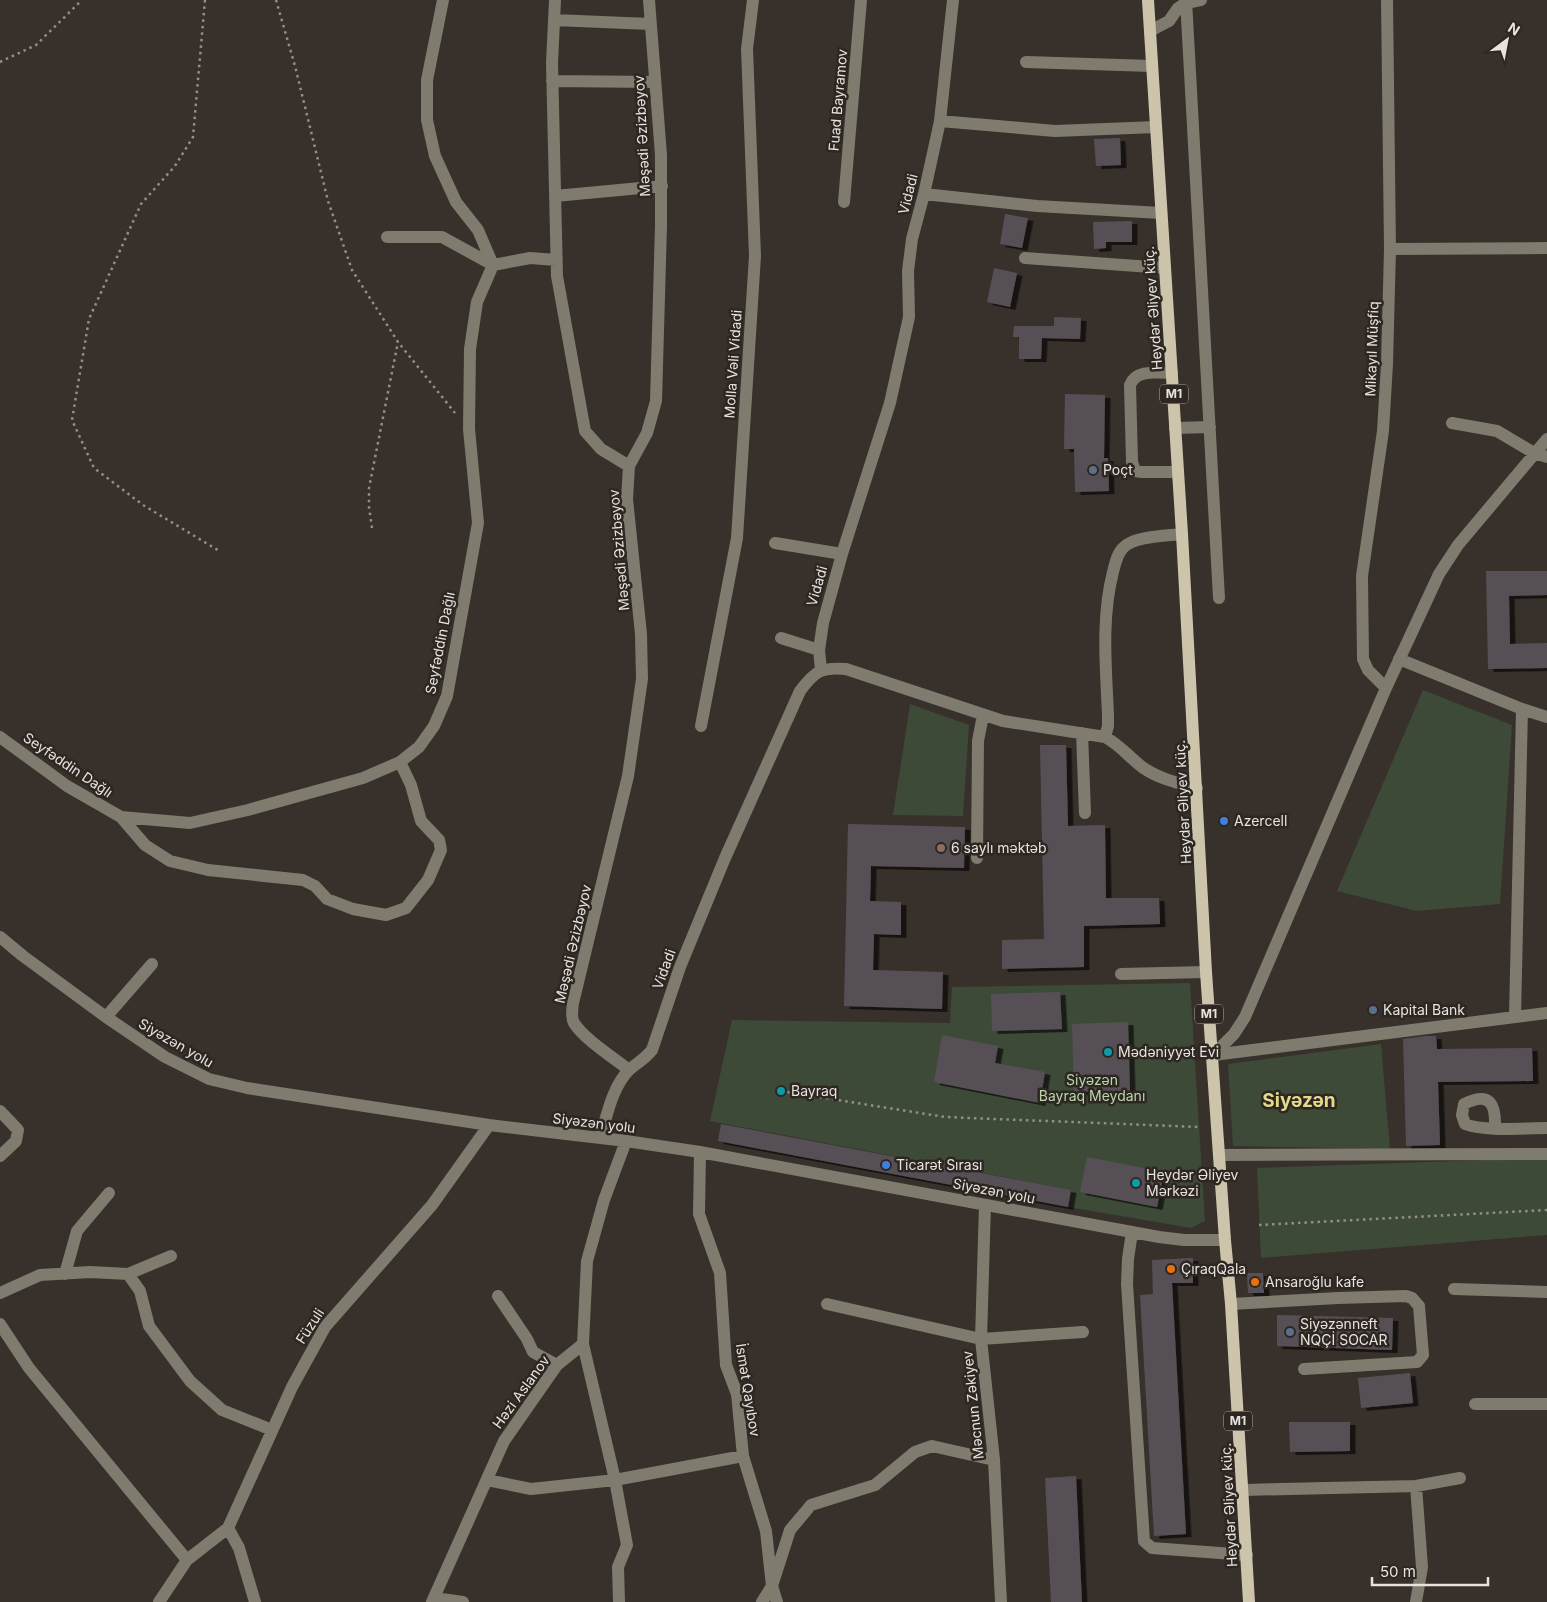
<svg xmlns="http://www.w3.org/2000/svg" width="1547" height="1602" font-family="Inter,sans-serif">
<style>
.green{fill:#3d4a38}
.building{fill:#575057;filter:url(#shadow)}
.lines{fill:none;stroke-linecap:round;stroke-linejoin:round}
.path{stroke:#948e8a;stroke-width:2.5;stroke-dasharray:2.5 4;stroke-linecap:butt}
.minor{stroke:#7f7b6f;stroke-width:12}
.major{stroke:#ccc5ac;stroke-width:12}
.service-dot{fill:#5c6f8a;stroke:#2d2621;stroke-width:2}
.shop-dot{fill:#3f7fe0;stroke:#2d2621;stroke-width:2}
.education-dot{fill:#8d6e63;stroke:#2d2621;stroke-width:2}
.culture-dot{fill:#0f9aa8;stroke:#2d2621;stroke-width:2}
.food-dot{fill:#e8710a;stroke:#2d2621;stroke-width:2}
.labels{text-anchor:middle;stroke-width:5;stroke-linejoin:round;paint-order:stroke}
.shield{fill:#2d2621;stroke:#afaaa6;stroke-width:1}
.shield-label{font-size:12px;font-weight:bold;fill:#e7e3df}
.street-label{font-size:14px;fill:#e7e3df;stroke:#2d2621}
.poi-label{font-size:14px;fill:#e7e3df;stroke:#2d2621;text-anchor:start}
.park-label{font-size:14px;fill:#b8d8ab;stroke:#2d2621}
.district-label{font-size:19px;font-weight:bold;fill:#e2d98a;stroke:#2d2621}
</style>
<defs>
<filter id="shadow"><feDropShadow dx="5.5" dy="3" stdDeviation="0" flood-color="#0009"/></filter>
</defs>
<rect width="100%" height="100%" fill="#37302b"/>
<!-- green -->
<path class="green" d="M 1423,690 L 1512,725 L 1500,904 L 1417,911 L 1337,891 Z
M 910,704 L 969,725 L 963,816 L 893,815 Z
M 1190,983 L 1205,1221 L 1191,1228 L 1068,1207 L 1071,1190 L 710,1121 L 732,1020 L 950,1023 L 952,987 Z
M 1381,1044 L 1390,1149 L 1233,1146 L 1228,1064 Z
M 1485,1160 L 1547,1160 L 1547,1235 L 1261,1258 L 1257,1168 Z"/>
<!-- building -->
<path class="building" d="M 1120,138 L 1121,165 L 1096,166 L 1094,139 Z
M 1005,214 L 1028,218 L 1022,248 L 1000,244 Z
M 1132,221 L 1132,242 L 1106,242 L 1106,248 L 1094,249 L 1093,222 Z
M 994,268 L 1017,273 L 1010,307 L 987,302 Z
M 1054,317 L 1081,318 L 1080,339 L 1042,338 L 1041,359 L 1019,359 L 1019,337 L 1013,337 L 1014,326 L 1054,326 Z
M 1065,394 L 1105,395 L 1104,458 L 1108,458 L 1109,491 L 1075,492 L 1074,449 L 1064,449 Z
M 1486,571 L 1547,571 L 1547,595 L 1509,596 L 1510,644 L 1547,643 L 1547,668 L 1488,669 Z
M 1040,745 L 1066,745 L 1068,826 L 1105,825 L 1106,898 L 1159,898 L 1160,924 L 1084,926 L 1084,967 L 1002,969 L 1002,940 L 1044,939 Z
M 848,824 L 965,827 L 964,868 L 871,866 L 870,901 L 901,902 L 901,935 L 874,934 L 873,970 L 943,972 L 942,1009 L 844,1006 Z
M 1060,992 L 1062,1029 L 992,1031 L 991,994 Z
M 1128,1022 L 1130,1091 L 1074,1092 L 1072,1024 Z
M 942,1035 L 998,1046 L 995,1063 L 1045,1072 L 1040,1103 L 934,1082 Z
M 1425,1036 L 1436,1036 L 1437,1049 L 1532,1048 L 1533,1081 L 1438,1082 L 1440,1145 L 1406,1146 L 1403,1039 Z
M 721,1124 L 1071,1190 L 1068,1207 L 718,1141 Z
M 1087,1157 L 1164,1172 L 1157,1207 L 1080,1192 Z
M 1193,1258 L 1193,1283 L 1172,1283 L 1186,1534 L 1154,1536 L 1140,1295 L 1153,1294 L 1152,1260 Z
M 1247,1273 L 1263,1273 L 1264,1293 L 1248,1293 Z
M 1277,1315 L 1393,1318 L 1392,1350 L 1277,1346 Z
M 1410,1373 L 1413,1403 L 1361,1408 L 1358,1378 Z
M 1289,1422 L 1350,1422 L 1350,1451 L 1290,1452 Z
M 1076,1476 L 1082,1602 L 1051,1602 L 1045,1478 Z"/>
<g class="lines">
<!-- path -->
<path class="path" d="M 205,0 L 193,137 L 175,166 L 141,204 L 89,319 L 72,420 L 94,468 L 143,505 L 221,552
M 276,0 L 295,66 L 328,201 L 352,270 L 398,342 L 455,413
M 0,62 L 36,45 L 82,0
M 372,528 L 369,507 L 369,488 L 398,342
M 781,1091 L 945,1117 L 1199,1127
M 1259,1225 L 1547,1210"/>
<!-- minor -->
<path class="minor" d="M 555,0 L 552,63 L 557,276 L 585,431 L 601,449 L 629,466
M 1186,0 L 1219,598
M 554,20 L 650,24
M 1150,31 L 1169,21 L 1178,8 L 1186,3 L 1201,0
M 1026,62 L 1152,66
M 552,81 L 655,82
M 940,121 L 1055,131 L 1156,127
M 924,194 L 1037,206 L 1161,213
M 555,196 L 662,186
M 844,202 L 861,0
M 387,237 L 442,237 L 493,265 L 530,258 L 556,260
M 1390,249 L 1547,248
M 1025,258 L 1165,268
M 1172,373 C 1157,373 1136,369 1130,385 L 1132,462 L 1135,471 L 1142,472 L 1178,472
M 1452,423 L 1497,431 L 1534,453 L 1547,457
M 1175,428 L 1210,427
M 775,543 L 842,554
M 781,638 L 819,650
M 1399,659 L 1522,709 L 1547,717
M 821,670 L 819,650 L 823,623 L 842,554 L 890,403 L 909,317 L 908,271 L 912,239 L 924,194 L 940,121 L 953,0
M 1386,688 L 1368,670 L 1363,659 L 1362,576 L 1383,431 L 1387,364 L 1390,249 L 1387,0
M 701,726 L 737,538 L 755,256 L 747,49 L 753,0
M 1082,733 L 1085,813
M 0,737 L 67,786 L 121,817 L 190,823 L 248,810 L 363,778 L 400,762 L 419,747 L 434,726 L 447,696 L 478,523 L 469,429 L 470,349 L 477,302 L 493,265 L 478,230 L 456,202 L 435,156 L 427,120 L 427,80 L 443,0
M 1105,737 L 1108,726 L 1108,715 C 1106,667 1101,619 1113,572 C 1115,564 1117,554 1123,548 C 1134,536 1167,536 1182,534
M 121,817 L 145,845 L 170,861 L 208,870 L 303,880 L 315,886 L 327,899 L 353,909 L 386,915 L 406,908 L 428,880 L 441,850 L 439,840 L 421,821 L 411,785 L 400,762
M 977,858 L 978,741 L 983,715
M 0,937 L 23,956 L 106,1017 L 165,1057 L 209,1079 L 247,1088 L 489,1125 L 626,1141 L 700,1152 L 1159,1237 L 1184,1240 L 1225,1240
M 1121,974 L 1206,972
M 1515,1016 L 1522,709
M 106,1017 L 152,964
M 1213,1055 L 1234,1034 L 1245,1017 L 1386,688 L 1439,574 L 1458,545 L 1547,439
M 1213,1055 L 1547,1013
M 629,1070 C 614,1058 584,1039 574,1023 C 571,1018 572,1010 573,1003 L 628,776 L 642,679 L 641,634 L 627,499 L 629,466 L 647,433 L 656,401 L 661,226 L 661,155 L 649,0
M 0,1111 L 18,1130 L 16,1141 L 0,1156
M 1495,1128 C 1496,1104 1490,1091 1464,1104 L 1462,1115 L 1465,1124 C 1486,1132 1523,1128 1547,1128
M 600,1138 C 607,1116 612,1087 629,1070 C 637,1063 645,1059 652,1050 L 680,967 L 725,858 L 800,691 C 815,671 821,667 846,669 L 1003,721 L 1105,737 C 1120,745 1129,757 1142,767 C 1159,779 1178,783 1197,788
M 700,1152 L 699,1214 L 720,1273 L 726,1365 L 737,1394 L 743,1456 L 766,1531 L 772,1586 L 777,1602
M 1219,1155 L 1547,1154
M 985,1205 L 981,1339 L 994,1460 L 1001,1602
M 1132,1232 L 1128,1259 L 1127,1284 L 1144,1541 L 1152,1548 L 1247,1555
M 65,1274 L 77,1231 L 109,1193
M 128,1274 L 171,1256
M 1454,1289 L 1547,1292
M 0,1293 L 40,1275 L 90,1272 L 128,1274 L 140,1291 L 149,1326 L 190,1381 L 222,1410 L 272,1430
M 498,1296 L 527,1339 L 533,1352 L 557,1365
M 827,1304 L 981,1339 L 1083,1332
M 1231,1304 L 1338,1298 L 1406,1296 L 1412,1298 L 1419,1306 L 1423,1355 L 1417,1362 L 1304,1369
M 0,1324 L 29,1368 L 187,1560
M 583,1344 L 615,1480 L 627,1545 L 618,1567 L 619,1602
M 1475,1404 L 1547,1404
M 487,1480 L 531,1489 L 615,1480 L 743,1456
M 1243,1490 L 1416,1486 L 1460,1478
M 228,1528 L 239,1548 L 255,1602
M 434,1598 L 463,1602
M 159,1602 L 187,1560 L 228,1528 L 292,1387 L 325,1327 L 432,1205 L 489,1125
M 432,1602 L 504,1441 L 557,1365 L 583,1344 L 587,1261 L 604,1200 L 626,1141
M 762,1602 L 772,1586 L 790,1530 L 811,1505 L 875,1485 L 915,1452 L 932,1446 L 994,1460
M 1416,1602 L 1422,1567 L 1416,1486"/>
<!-- major -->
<path class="major" d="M 1148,0 L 1182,534 L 1206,972 L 1225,1240 L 1231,1304 L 1249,1602"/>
</g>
<!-- markers -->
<g class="service-dot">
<circle cx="1093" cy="470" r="5"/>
<circle cx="1373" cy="1010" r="5"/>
<circle cx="1290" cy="1332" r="5"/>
</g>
<g class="shop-dot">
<circle cx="1224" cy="821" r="5"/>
<circle cx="886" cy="1165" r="5"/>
</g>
<circle class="education-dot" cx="941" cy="848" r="5"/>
<g class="culture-dot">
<circle cx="1108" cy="1052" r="5"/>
<circle cx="781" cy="1091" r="5"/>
<circle cx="1136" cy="1183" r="5"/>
</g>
<g class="food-dot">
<circle cx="1171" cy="1269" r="5"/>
<circle cx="1255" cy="1282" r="5"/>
</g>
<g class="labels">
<!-- shield labels -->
<g class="shield">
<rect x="1160" y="384.5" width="28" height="19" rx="4"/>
<rect x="1195" y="1004.5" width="28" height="19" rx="4"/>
<rect x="1224" y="1411.5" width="28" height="19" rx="4"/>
</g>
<g class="shield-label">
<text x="1174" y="398">M1</text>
<text x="1209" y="1018">M1</text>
<text x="1238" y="1425">M1</text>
</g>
<!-- street labels -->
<g class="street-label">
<text transform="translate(838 100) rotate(-85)" y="5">Fuad Bayramov</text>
<text transform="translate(642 136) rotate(-93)" y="5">Məşədi Əzizbəyov</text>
<text transform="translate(908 194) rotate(-76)" y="5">Vidadi</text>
<text transform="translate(1153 308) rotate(-94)" y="5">Heydər Əliyev küç.</text>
<text transform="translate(1372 349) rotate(-88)" y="5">Mikayıl Müşfiq</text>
<text transform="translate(733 364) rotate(-86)" y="5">Molla Vəli Vidadi</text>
<text transform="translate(619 550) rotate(-95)" y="5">Məşədi Əzizbəyov</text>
<text transform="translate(817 586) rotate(-74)" y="5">Vidadi</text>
<text transform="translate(440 643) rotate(-79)" y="5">Seyfəddin Dağlı</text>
<text transform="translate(68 765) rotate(34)" y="5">Seyfəddin Dağlı</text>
<text transform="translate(1183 802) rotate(-93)" y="5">Heydər Əliyev küç.</text>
<text transform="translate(573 944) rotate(-77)" y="5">Məşədi Əzizbəyov</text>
<text transform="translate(664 969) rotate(-70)" y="5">Vidadi</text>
<text transform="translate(176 1043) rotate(30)" y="5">Siyəzən yolu</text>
<text transform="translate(594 1123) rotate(7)" y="5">Siyəzən yolu</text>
<text transform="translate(994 1191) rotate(11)" y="5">Siyəzən yolu</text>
<text transform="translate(310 1326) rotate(-57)" y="5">Füzuli</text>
<text transform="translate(748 1390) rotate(81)" y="5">İsmət Qayıbov</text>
<text transform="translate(521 1392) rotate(-54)" y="5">Həzi Aslanov</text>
<text transform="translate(973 1405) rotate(-96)" y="5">Məcnun Zəkiyev</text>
<text transform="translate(1229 1505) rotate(-93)" y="5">Heydər Əliyev küç.</text>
</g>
<!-- poi labels -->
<g class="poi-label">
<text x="1103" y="475">Poçt</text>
<text x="1234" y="826">Azercell</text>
<text x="951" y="853">6 saylı məktəb</text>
<text x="1383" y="1015">Kapital Bank</text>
<text x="1118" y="1057">Mədəniyyət Evi</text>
<text x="791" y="1096">Bayraq</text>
<text x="896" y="1170">Ticarət Sırası</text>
<text x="1146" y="1180">Heydər Əliyev<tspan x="1146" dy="16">Mərkəzi</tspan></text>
<text x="1181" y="1274">ÇıraqQala</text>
<text x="1265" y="1287">Ansaroğlu kafe</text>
<text x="1300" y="1329">Siyəzənneft<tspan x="1300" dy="16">NQÇİ SOCAR</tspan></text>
</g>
<!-- park labels -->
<g class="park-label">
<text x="1092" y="1085">Siyəzən<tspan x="1092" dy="16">Bayraq Meydanı</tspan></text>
</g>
<!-- district labels -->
<g class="district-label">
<text x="1299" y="1107">Siyəzən</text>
</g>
</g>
<!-- north arrow -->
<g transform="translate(1507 40) rotate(32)" stroke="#2d2621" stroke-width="4" paint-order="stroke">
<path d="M0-4L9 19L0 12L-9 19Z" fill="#e7e3df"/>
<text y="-8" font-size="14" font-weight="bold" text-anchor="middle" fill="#e7e3df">N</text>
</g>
<!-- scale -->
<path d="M1372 1577v8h116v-8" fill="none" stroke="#e7e3df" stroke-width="2.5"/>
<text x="1380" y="1577" font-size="15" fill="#e7e3df" stroke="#2d2621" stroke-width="4" paint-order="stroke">50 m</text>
</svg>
